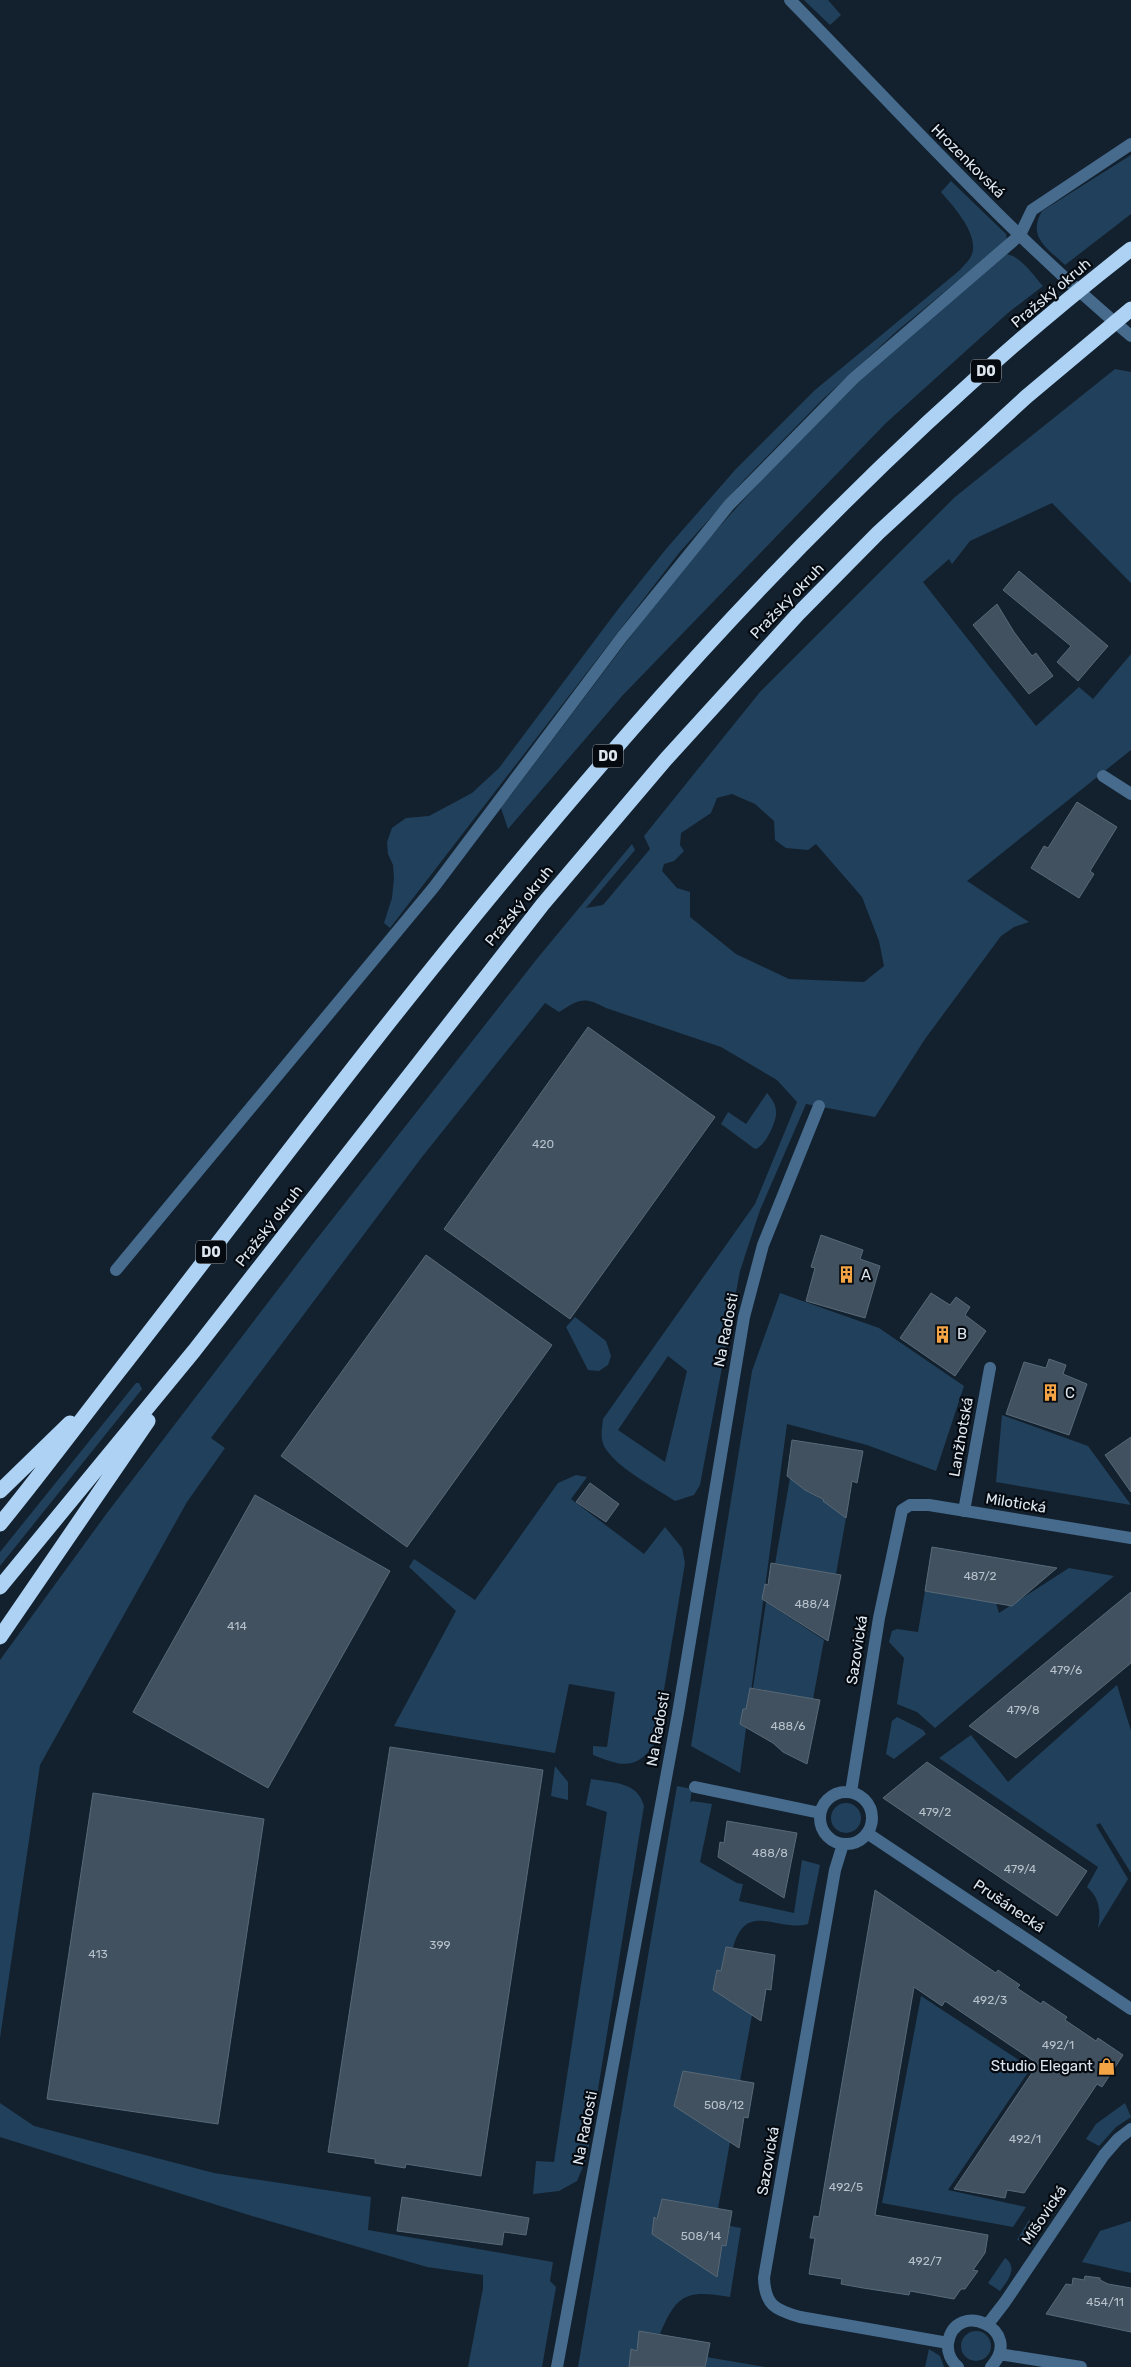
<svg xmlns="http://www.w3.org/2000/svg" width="1131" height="2367" font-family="Rubik,sans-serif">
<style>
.green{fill:#21405b;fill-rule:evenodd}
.building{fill:#41515f;stroke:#586978}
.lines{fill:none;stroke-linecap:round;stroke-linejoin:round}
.minor{stroke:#466b8d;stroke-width:12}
.highway{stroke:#aed2f4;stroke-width:15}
.labels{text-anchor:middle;stroke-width:4.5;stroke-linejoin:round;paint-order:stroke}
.number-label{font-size:12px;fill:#b7c2cc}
.shield{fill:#050a10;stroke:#9da5ad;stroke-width:1}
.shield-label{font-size:14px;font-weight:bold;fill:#dee7f0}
.street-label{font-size:15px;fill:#dee7f0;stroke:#050a10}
.poi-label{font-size:15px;fill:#dee7f0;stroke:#050a10;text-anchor:start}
</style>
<rect width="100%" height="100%" fill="#13212e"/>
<!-- green -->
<path class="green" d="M 804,0 L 828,0 L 841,15 L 830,25 Z
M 1131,155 L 1131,214 L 1065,265 C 1047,248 1027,237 1042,211 Z
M 951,181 L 1006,234 L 1007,240 L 897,331 L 823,399 L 745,479 L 679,553 L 390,928 L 384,923 L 392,898 L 394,878 L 393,865 L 388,854 L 387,842 L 392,828 L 406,818 L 429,816 L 472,793 L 499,768 L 619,608 L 666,549 L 735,470 L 815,390 L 960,270 C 964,265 970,260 972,254 C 979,234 953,206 941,192 Z
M 1006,254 C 1021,256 1034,276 1043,286 L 1009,312 L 886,423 L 622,696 L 508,829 L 501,808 L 683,567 L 802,435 L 854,384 Z
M 1115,369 L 1131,372 L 1131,583 L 1052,503 L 970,541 L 952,564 L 949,559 L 923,582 L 1036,726 L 1079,687 L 1093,699 L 1131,654 L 1131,750 L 967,881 L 1029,922 L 1014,927 L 1001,936 L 925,1039 L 875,1117 L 806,1104 L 760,1210 L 740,1271 L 700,1485 L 694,1495 L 675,1501 C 656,1488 615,1467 604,1446 C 600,1437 602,1429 603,1419 L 755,1204 L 797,1102 L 777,1080 L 721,1047 L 606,1008 C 584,996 579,999 559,1012 L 545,1003 L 422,1157 L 211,1438 L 225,1448 L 187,1502 L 40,1765 L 0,2038 L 0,1660 L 107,1513 L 312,1245 L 536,960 L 632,844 L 635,850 L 586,908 L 603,905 L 650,849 L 644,836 L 760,692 L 955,497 ZM 732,794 L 755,804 L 774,821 L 775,840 L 786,848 L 808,850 L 816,844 L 862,897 L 879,941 L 884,966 L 864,982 L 789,979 L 736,954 L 690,917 L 690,892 L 677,888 L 662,871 L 664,864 L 674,861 L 684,851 L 680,845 L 681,833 L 711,813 L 717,798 ZM 668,1356 L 687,1371 L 665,1462 L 618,1430 Z
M 767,1093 C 772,1099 776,1104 776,1112 C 777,1121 765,1147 755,1149 L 721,1124 L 728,1112 L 746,1124 Z
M 780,1293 L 879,1328 L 964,1386 L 936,1471 L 867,1445 L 787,1424 L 740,1773 L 691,1746 L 752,1371 Z
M 575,1317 L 606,1341 L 611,1356 L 608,1365 L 599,1371 L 588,1370 L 566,1327 Z
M 136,1383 L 139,1383 L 142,1389 L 0,1566 L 0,1552 Z
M 1002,1415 L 1088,1446 L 1131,1505 L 996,1482 Z
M 576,1475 L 587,1477 L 571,1499 L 644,1554 L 665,1527 L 682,1548 L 685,1563 L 655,1744 C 635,1771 621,1766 593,1755 L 593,1746 L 607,1747 L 615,1692 L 569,1684 L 555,1753 L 394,1726 L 456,1611 L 409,1567 L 414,1559 L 475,1600 L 558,1483 Z
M 790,1478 L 805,1490 L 843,1512 L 846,1518 L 836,1574 L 775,1564 Z
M 1069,1568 L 1114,1576 L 935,1728 L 917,1712 L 897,1704 L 904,1658 L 889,1642 L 892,1631 L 897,1629 L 918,1632 L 925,1591 L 996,1603 L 999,1613 Z
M 766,1602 L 824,1640 L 813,1699 L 753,1688 Z
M 1117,1685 L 1131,1731 L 1131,1873 L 1100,1823 L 1096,1825 L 1128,1879 L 1098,1928 C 1101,1912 1100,1898 1087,1887 L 1098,1867 L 939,1758 L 971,1735 L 1008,1782 Z
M 897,1717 L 923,1730 L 926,1734 L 894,1759 L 886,1754 L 892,1721 Z
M 555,1766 L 568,1782 L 568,1800 L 551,1796 Z
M 591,1779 C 613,1783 637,1781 644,1806 L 587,2157 L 577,2181 L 559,2191 L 533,2194 L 536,2161 L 554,2162 L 607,1812 L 586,1805 Z
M 677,1786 L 692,1789 L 690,1803 L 692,1801 L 712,1804 L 700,1862 L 737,1883 L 743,1884 L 739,1901 L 794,1913 L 802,1860 L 820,1865 L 808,1924 C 777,1933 746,1899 733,1948 L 726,1947 L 721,1971 L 717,1970 L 713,1990 L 752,2015 L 740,2081 L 683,2071 L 680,2091 L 677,2091 L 674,2106 L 730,2142 L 718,2209 L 654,2218 L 652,2234 L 717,2277 L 720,2244 L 726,2246 L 730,2226 L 741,2228 L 730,2297 C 687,2290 677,2293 660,2334 L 639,2331 L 637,2351 L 632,2349 L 632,2367 L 578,2367 Z
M831 1818a15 15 0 1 1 30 0a15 15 0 1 1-30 0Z
M 921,1996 L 1031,2068 L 948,2190 L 1026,2207 L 1013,2227 L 882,2203 Z
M 0,2103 L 34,2126 L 214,2173 L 371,2197 L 368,2230 L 553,2262 L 550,2281 L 556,2287 L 542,2367 L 468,2367 L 483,2288 L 483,2275 L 427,2267 L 252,2216 L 0,2137 Z
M 1125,2103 L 1131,2117 L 1116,2127 L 1099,2146 L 1086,2139 L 1096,2124 Z
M 1029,2220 L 1041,2228 C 1035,2240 1030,2243 1017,2240 Z
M 1131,2221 L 1131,2273 L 1082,2262 L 1100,2231 Z
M 1005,2258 C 1019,2268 1007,2281 1000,2291 L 988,2283 Z
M961 2346a15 15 0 1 1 30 0a15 15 0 1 1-30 0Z
M 929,2349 L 940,2356 L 944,2367 L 925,2367 Z
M 706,2357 L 765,2367 L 705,2367 Z"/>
<!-- building -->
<path class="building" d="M 1019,571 L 1108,646 L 1078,681 L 1057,662 L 1071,646 L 1003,590 Z
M 997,604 L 1014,632 L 1032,656 L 1036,653 L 1053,676 L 1029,694 L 973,625 Z
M 1077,802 L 1117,827 L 1090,871 L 1094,874 L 1079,898 L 1031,868 L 1044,846 L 1048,848 Z
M 588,1027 L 715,1117 L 570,1319 L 444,1229 Z
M 821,1235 L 863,1250 L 860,1259 L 880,1266 L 865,1318 L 806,1301 L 815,1268 L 811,1267 Z
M 426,1255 L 552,1345 L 407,1547 L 281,1456 Z
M 931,1293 L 950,1305 L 956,1297 L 970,1307 L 965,1315 L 986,1331 L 955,1376 L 900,1338 Z
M 1049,1359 L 1066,1365 L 1063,1374 L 1087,1384 L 1069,1435 L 1006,1414 L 1024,1362 L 1046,1368 Z
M 1131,1437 L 1131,1492 L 1105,1455 Z
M 792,1440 L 863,1451 L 857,1483 L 852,1481 L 846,1518 L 823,1501 L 824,1500 L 805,1490 L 787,1476 Z
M 590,1483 L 619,1504 L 606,1522 L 576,1502 Z
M 255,1495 L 390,1571 L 268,1788 L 133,1712 Z
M 932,1547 L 986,1556 L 1057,1568 L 1012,1606 L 925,1591 Z
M 771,1563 L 841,1575 L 828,1641 L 762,1599 L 765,1584 L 768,1585 Z
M 1131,1592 L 1131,1663 L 1042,1737 L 1016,1758 L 969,1726 Z
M 750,1688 L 820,1700 L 807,1764 L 783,1752 L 773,1743 L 740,1724 L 743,1709 L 746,1709 Z
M 390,1747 L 543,1770 L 481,2176 L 406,2164 L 405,2168 L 375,2163 L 375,2159 L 328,2152 Z
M 927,1762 L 1087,1871 L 1057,1916 L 883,1798 Z
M 93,1793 L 264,1819 L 218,2124 L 47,2099 Z
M 727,1821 L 797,1833 L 784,1898 L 718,1857 L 720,1842 L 724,1843 Z
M 875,1890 L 996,1973 L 998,1970 L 1020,1985 L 1017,1988 L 1041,2004 L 1043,2001 L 1067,2017 L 1065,2020 L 1096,2041 L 1098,2038 L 1123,2055 L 1102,2087 L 1097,2084 L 1024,2193 L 1007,2190 L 1005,2198 L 954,2189 L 1038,2064 L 945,2001 L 942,2006 L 914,1987 L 875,2215 L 988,2235 L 985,2253 L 973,2270 L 978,2271 L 965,2289 L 961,2289 L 954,2299 L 910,2291 L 909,2295 L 863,2288 L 841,2284 L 842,2279 L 809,2274 L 815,2238 L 810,2238 L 814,2216 L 819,2217 Z
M 726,1947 L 775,1955 L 771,1990 L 766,1989 L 761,2021 L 713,1990 L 717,1970 L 721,1971 Z
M 683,2071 L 754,2083 L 748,2118 L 744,2117 L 739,2148 L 674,2106 Z
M 402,2197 L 529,2218 L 526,2235 L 504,2232 L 502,2245 L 397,2231 Z
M 662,2199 L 732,2211 L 726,2246 L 722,2245 L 717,2277 L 652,2234 L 654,2217 L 657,2219 Z
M 1085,2276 L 1100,2278 L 1100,2280 L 1108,2284 L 1131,2288 L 1131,2332 L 1046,2314 L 1066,2284 L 1072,2285 L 1073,2278 L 1084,2280 Z
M 639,2331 L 710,2343 L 705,2367 L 629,2367 L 631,2349 L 637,2351 Z"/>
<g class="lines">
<!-- minor -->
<path class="minor" d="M 790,0 C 902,114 1008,233 1131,336
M 1103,776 L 1131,794
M 116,1270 L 434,887 L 622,637 L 729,505 L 854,378 L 1020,235 L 1032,210 L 1131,144
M 964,1511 L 990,1368
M 695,1787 L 820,1813
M820 1818a26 26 0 1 1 52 0a26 26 0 1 1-52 0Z
M 851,1792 L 879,1618 L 902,1510 L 910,1505 L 929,1505 L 1131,1538
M 867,1833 L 1131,2009
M 843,1844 L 835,1870 L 764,2278 C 765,2305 775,2310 800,2317 L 948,2343
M 988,2324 L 1005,2302 L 1104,2155 L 1118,2139 L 1131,2129
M 999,2354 L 1081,2367
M 557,2367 L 678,1713 L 744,1317 L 763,1245 L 819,1106
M 958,2367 C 951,2361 947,2352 948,2343 C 955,2298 1026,2329 991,2367"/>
<!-- highway -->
<path class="highway" d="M 0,1491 L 70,1423
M 0,1524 C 40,1475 77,1425 116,1375 C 204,1262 290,1148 379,1035 C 604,750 843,473 1131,249
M 0,1587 L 194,1351 L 543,904 L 666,759 L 798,614 L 878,533 L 1026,397 L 1131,309
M 0,1637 L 148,1421"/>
</g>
<!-- icons -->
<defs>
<symbol id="building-bare" viewBox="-9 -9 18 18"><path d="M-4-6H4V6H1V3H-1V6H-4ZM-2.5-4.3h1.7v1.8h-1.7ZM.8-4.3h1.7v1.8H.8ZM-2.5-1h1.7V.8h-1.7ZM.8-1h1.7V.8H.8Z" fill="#f4a444" stroke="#050a10" stroke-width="2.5" paint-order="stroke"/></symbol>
<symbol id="shop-bare" viewBox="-9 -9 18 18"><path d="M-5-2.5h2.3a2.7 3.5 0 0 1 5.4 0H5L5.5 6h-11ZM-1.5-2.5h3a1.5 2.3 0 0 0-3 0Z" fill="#f4a444" stroke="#050a10" stroke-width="2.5" paint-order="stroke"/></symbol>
</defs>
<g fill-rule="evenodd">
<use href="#building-bare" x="834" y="1262" width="25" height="25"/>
<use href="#building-bare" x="930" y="1322" width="25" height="25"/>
<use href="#building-bare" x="1038" y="1380" width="25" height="25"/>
<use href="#shop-bare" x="1094" y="2054" width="25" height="25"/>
</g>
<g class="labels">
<!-- number labels -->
<g class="number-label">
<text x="543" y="1148">420</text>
<text x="980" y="1580">487/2</text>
<text x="812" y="1608">488/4</text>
<text x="237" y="1630">414</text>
<text x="1066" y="1674">479/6</text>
<text x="1023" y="1714">479/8</text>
<text x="788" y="1730">488/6</text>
<text x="935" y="1816">479/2</text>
<text x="770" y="1857">488/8</text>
<text x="1020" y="1873">479/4</text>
<text x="440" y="1949">399</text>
<text x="98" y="1958">413</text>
<text x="990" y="2004">492/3</text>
<text x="1058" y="2049">492/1</text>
<text x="724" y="2109">508/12</text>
<text x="1025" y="2143">492/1</text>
<text x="846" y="2191">492/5</text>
<text x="701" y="2240">508/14</text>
<text x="925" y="2265">492/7</text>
<text x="1105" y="2306">454/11</text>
</g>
<!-- shield labels -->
<g class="shield">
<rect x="971" y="359.5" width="30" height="23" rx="4"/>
<rect x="593" y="744.5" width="30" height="23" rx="4"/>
<rect x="196" y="1240.5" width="30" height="23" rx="4"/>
</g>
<g class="shield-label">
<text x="986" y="376">D0</text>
<text x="608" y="761">D0</text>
<text x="211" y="1257">D0</text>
</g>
<!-- street labels -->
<g class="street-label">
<text transform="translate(968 161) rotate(45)" y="5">Hrozenkovská</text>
<text transform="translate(1051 293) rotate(-40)" y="5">Pražský okruh</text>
<text transform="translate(787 601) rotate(-46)" y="5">Pražský okruh</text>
<text transform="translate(519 906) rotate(-51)" y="5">Pražský okruh</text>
<text transform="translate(269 1226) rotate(-52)" y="5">Pražský okruh</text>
<text transform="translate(726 1330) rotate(-79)" y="5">Na Radosti</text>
<text transform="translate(961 1437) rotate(-80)" y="5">Lanžhotská</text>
<text transform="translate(1016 1503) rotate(9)" y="5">Milotická</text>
<text transform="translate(857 1650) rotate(-81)" y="5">Sazovická</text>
<text transform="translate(658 1729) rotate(-80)" y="5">Na Radosti</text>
<text transform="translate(1009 1906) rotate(34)" y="5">Prušánecká</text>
<text transform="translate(585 2128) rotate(-79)" y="5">Na Radosti</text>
<text transform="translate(768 2161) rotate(-80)" y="5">Sazovická</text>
<text transform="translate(1044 2215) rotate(-56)" y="5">Míšovická</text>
</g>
<!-- poi labels -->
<g class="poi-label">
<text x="861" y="1280">A</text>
<text x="957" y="1339">B</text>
<text x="1065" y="1398">C</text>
<text x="1093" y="2071" text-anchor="end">Studio Elegant</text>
</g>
</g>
</svg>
